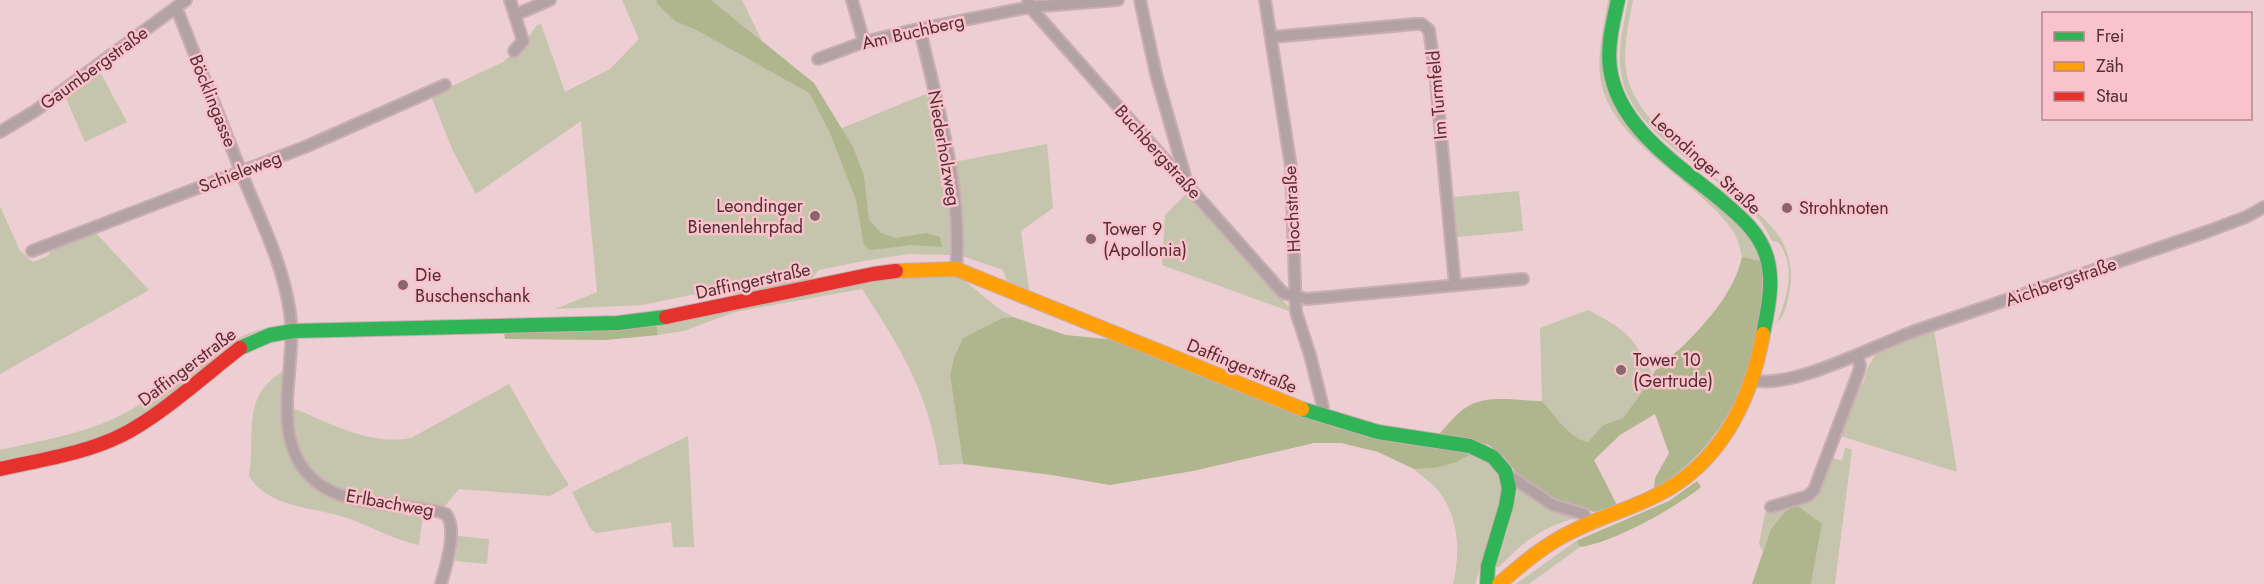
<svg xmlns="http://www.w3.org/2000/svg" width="2264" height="584" font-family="Jost,sans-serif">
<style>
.green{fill:#c5c4ac}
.forest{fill:#afb58c}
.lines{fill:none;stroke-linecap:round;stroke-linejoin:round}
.street-casing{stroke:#c9aeb2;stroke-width:14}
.fast-casing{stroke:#c9aeb2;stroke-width:16}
.slow-casing{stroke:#c9aeb2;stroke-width:16}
.jam-casing{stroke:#c9aeb2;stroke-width:16}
.street{stroke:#b3a2a4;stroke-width:10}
.fast{stroke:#30b455;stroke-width:14}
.slow{stroke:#ff9f0a;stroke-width:14}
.jam{stroke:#e5322d;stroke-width:14}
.poi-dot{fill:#89666c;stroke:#fac2ca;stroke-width:2}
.labels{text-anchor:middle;stroke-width:5;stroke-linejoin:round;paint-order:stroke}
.street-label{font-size:18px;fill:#532e34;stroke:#fac2ca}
.poi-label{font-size:18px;fill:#532e34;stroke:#fac2ca;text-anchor:start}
</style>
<rect width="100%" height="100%" fill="#edcfd3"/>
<!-- green -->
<path class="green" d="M 622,0 L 656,0 L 657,4 L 675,21 L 698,31 L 809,93 L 830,133 L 928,93 L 950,191 L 952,255 L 909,254 L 858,262 L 819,270 L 810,281 L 738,296 L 733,293 L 722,295 L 709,291 L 643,305 L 555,309 L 597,292 L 581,121 L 476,194 L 453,151 L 431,96 L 503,62 L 525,42 L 537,25 L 541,24 L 565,92 L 610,69 L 639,39 Z
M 711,0 L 742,0 L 762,41 Z
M 1608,0 L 1612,0 L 1609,93 L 1742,226 L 1756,247 L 1761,261 L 1742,257 C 1740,248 1738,240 1733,231 C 1701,183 1612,143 1601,82 C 1596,55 1604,26 1608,0 Z
M 1628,0 L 1633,0 C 1628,27 1620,59 1630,86 C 1649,134 1710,171 1748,204 C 1760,215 1774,227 1782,241 C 1791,258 1793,275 1789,294 C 1787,304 1785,316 1777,322 C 1787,298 1797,265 1778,242 L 1772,241 C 1768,233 1764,225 1758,218 C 1719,172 1631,137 1621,73 C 1617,49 1624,24 1628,0 Z
M 99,70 L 127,122 L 85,142 L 65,96 Z
M 1047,144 L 1053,208 L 1021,231 L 1029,290 L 1007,281 L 1003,270 L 962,256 L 960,192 L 954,162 Z
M 1519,191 L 1523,231 L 1457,237 L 1453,197 Z
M 1187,193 L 1294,313 L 1162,265 L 1165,215 Z
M 0,206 L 20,251 L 33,262 L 48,256 L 51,249 L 94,231 L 149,290 L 0,374 Z
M 956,275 C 976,288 992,306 1013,317 L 1002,318 L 963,338 L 954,357 L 950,375 L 963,464 L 939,465 C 929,393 901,349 862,289 L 735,312 L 684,331 L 658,335 L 656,324 L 882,277 Z
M 1588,310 C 1626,330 1632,335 1652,373 L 1651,380 L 1623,418 L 1603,425 L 1588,442 C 1569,438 1555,415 1542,401 L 1540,328 Z
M 286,325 L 254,333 L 240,339 C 199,368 163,405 119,429 C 87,446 36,453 0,461 L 0,450 C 42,440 85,434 123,414 C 177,386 224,328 286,325 Z
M 1934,330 L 1957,472 L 1837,435 L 1856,390 L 1863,383 L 1868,367 L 1877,352 Z
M 285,370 L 283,426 L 317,488 L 423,514 L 419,545 C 394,540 373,527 350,519 C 318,507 269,509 249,476 C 256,432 240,396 285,370 Z
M 509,384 L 547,451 L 569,485 L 550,496 L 459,489 L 445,506 L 438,508 C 365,497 292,501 291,407 C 329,423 370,446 411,438 Z
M 688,436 L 694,547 L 673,547 L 671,522 L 596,533 L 590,528 L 572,492 Z
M 1845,448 L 1852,449 L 1835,584 L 1811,584 L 1822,524 L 1782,515 L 1771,529 L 1763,552 L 1759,544 L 1765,513 L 1798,503 L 1832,458 L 1842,461 Z
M 1473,453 L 1497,468 L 1503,495 L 1475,584 L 1453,584 C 1461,551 1459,513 1435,487 C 1429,481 1420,475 1414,469 L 1435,468 Z
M 1518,487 L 1573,514 L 1575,520 L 1572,519 C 1537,530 1524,542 1499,567 L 1496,567 L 1509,525 Z
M 458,536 L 489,539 L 487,564 L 455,561 Z
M 1576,541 L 1580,547 L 1529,584 L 1516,584 Z"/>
<!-- forest -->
<path class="forest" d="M 656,0 L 711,0 L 814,83 L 853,147 L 864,176 L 869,220 L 881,233 L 896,238 L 926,233 L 940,237 L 942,247 L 912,245 L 870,250 L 864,245 L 856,200 L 830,133 L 809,93 L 698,31 L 675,21 L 657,4 Z
M 1742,257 L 1761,261 C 1765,284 1761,307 1757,329 C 1744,398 1716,452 1654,489 L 1655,478 L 1669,453 L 1655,414 L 1620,435 L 1594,460 L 1617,505 L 1595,512 L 1552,501 L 1521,478 L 1504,457 L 1489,445 L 1439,434 C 1448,425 1456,413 1467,407 C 1487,394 1519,401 1542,401 C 1555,415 1569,438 1588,442 L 1603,425 L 1623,418 L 1651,380 C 1654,365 1673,356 1683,346 C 1708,321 1734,292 1742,257 Z
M 1013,317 L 1066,335 L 1116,340 L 1333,427 L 1380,438 L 1473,453 L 1456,462 L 1435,468 L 1414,469 L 1378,452 L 1341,443 L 1314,443 L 1193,471 L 1110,485 L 1052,475 L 963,464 L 950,375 L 954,357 L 963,338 L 1002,318 Z
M 656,324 L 658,335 L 606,340 L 505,339 L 504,333 L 578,332 Z
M 1697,481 L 1701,487 C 1673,509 1615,542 1580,547 L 1576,541 L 1669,501 Z
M 1795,504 L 1822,524 L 1811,584 L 1752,584 L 1771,529 L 1782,515 Z"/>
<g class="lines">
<defs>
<path id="street" d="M 510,0 L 523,41 L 514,51
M 852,0 L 864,42
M 1028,0 L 1030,7 L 1283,293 L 1307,299 L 1523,279
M 1140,0 L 1156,74 L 1187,183
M 1265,0 L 1291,167 L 1296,312 L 1310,355 L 1323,407 L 1320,416
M 176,7 C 199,66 223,125 246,184 C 263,225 284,268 290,313 C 298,368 266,438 315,481 C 341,503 383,503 415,508 C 425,509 436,510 446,514 C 458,529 446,566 441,584
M 515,15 L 550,0
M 920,29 C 937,106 963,189 956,269
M 1272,37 L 1415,24 L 1422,24 L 1429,30 L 1435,71 L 1455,285
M 818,59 L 864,42 L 909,31 L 1030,7 L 1118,0
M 0,132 L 35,111 L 186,0
M 32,251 L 305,147 L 445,85
M 1753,380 C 1790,390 1874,346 1912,332 C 2010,298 2108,266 2206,232 L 2246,217 L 2264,207
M 1507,474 L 1553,505 L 1584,514 L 1590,524
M 1771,507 L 1808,496 L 1814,490 L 1859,371 L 1860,365 L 1857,355"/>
<path id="fast" d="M 1618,0 C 1613,22 1607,46 1610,68 C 1618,128 1679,165 1722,201 C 1741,217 1760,233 1767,258 C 1774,283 1768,309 1763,334
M 240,348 L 270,335 L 293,331 L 618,323 L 666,317
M 1302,409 L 1378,432 L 1470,446 L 1493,457 L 1505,471 L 1509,488 L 1506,506 L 1488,566 L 1487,584"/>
<path id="slow" d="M 896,271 L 956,269 L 1302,409
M 1499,584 C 1522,564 1545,544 1573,531 C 1600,517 1630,509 1657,495 C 1720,464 1751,401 1763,334"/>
<path id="jam" d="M 666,317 L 873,274 L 896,271
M 0,469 C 40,460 83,454 120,436 C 159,417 205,375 240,348"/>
</defs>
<!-- street casing -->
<use href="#street" class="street-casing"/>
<!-- fast casing -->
<use href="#fast" class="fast-casing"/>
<!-- slow casing -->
<use href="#slow" class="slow-casing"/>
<!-- jam casing -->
<use href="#jam" class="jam-casing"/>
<!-- street -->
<use href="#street" class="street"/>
<!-- fast -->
<use href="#fast" class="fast"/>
<!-- slow -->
<use href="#slow" class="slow"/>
<!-- jam -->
<use href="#jam" class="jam"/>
</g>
<!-- markers -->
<g class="poi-dot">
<circle cx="1787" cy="208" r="6"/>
<circle cx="815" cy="216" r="6"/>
<circle cx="1091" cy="239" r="6"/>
<circle cx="403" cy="285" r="6"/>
<circle cx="1621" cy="370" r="6"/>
</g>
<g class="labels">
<!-- street labels -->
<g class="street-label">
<text transform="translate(913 32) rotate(-13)" y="6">Am Buchberg</text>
<text transform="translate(94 68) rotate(-36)" y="6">Gaumbergstraße</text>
<text transform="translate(1437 95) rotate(-95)" y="6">Im Turmfeld</text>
<text transform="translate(213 101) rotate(68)" y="6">Böcklingasse</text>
<text transform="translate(944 148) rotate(80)" y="6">Niederholzweg</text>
<text transform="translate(1158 152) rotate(48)" y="6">Buchbergstraße</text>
<text transform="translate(1706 164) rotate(42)" y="6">Leondinger Straße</text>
<text transform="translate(240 172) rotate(-21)" y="6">Schieleweg</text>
<text transform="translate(1292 209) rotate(-93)" y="6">Hochstraße</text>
<text transform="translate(753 281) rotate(-12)" y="6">Daffingerstraße</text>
<text transform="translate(2061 282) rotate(-19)" y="6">Aichbergstraße</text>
<text transform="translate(1242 366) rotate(22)" y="6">Daffingerstraße</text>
<text transform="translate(187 367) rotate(-37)" y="6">Daffingerstraße</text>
<text transform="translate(390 503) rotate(10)" y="6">Erlbachweg</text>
</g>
<!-- poi labels -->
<g class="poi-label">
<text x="803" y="212" text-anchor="end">Leondinger<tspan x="803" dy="21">Bienenlehrpfad</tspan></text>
<text x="1799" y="214">Strohknoten</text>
<text x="1103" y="235">Tower 9<tspan x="1103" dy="21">(Apollonia)</tspan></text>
<text x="415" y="281">Die<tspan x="415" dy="21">Buschenschank</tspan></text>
<text x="1633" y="366">Tower 10<tspan x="1633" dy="21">(Gertrude)</tspan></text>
</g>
</g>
<!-- legend -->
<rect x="2042" y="12" width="210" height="108" fill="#fac2ca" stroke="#b7878e" stroke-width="1.5"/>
<rect x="2054" y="32" width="30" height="9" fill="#30b455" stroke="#b7878e" stroke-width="1.5"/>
<text x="2096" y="42" font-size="18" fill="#532e34">Frei</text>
<rect x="2054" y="62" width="30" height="9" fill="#ff9f0a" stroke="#b7878e" stroke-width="1.5"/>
<text x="2096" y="72" font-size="18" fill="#532e34">Zäh</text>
<rect x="2054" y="92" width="30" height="9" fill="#e5322d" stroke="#b7878e" stroke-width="1.5"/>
<text x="2096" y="102" font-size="18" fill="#532e34">Stau</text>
</svg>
